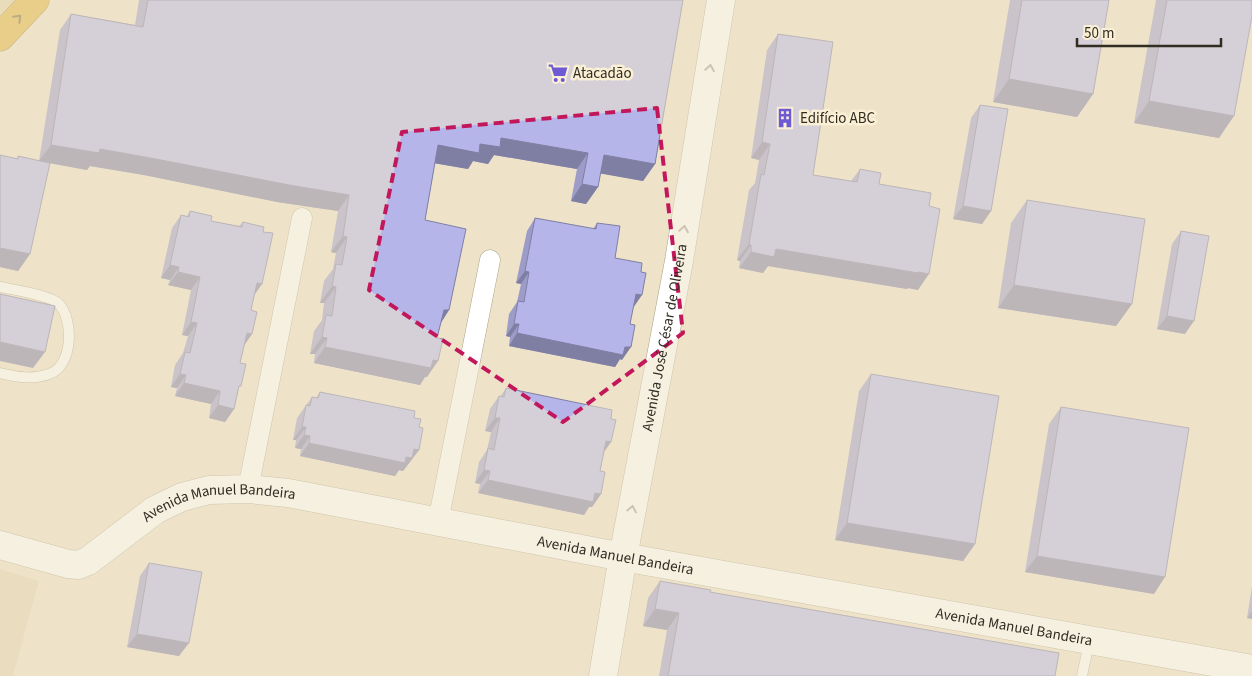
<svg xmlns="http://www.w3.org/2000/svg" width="1252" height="676" font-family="'Source Sans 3',sans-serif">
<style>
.built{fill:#e4d6b4}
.green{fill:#e3d2a8}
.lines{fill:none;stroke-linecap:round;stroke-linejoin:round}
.lane-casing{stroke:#aba087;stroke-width:11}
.street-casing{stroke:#aba087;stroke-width:21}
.secondary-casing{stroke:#aba087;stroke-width:29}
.highway-casing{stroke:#a28434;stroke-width:29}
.lane{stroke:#fff;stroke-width:10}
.street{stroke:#fff;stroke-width:20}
.secondary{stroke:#fff;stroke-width:28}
.highway{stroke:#dfb33d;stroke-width:28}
.wall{fill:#9d9cc9}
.shaded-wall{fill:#7f7fa4}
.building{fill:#b6b5ea;stroke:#7f7fa4}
.oneway{stroke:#7f692f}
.oneway2{stroke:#a2a09c}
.marked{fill:none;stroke:#c2185b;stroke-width:4;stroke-dasharray:10 6;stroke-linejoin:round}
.labels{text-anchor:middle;stroke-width:5;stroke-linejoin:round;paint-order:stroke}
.poi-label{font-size:15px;fill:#312d23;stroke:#fbf0d5;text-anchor:start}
.street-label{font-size:15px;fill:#312d23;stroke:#fbf0d5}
</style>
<rect width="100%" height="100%" fill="#eee3c8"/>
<!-- built -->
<path class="built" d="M 0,569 L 39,581 L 13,676 L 0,676 Z"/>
<!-- green -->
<path class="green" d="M 0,0 L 15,0 L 0,15 Z"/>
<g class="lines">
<defs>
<path id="lane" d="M 0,287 C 14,290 50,295 59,304 C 74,320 73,367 49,374 C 33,380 16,377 0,373
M 1082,676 L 1087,652 L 1087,640"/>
<path id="street" d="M 248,489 L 302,218
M 438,522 L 490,260"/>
<g id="secondary">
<path id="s1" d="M 0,545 L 68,564 L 78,565 L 88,561 L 155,510 L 182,497 L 209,490 L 248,489 L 288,493 L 623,557 L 1252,669"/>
<path id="s2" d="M 603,676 L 623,557 L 679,261 L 721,0"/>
</g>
<path id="highway" d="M 0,37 L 35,0"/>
</defs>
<!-- lane casing -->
<use href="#lane" class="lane-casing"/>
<!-- street casing -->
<use href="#street" class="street-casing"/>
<!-- secondary casing -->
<use href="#secondary" class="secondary-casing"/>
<!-- highway casing -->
<use href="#highway" class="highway-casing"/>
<!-- lane -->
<use href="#lane" class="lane"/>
<!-- street -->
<use href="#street" class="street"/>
<!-- secondary -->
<use href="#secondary" class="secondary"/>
<!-- highway -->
<use href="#highway" class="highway"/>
</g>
<!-- wall -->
<path class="wall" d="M 139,0 L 683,0 L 655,164 L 643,181 L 600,173 L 598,187 L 586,204 L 571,201 L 577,169 L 494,155 L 488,164 L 473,161 L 468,169 L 435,163 L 425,220 L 449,310 L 441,323 L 427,377 L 425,377 L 420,385 L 314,363 L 315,354 L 310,354 L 314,331 L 322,320 L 324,303 L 320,303 L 324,281 L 333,269 L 336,253 L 331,252 L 338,211 L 277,202 L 144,175 L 90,166 L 87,170 L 48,163 L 30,254 L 18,271 L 0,267 L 0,155 L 17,159 L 18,156 L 39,161 L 60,30 L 71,14 L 135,25 Z
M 1010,0 L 1109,0 L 1093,94 L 1077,117 L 993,102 Z
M 1156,0 L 1252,0 L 1219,138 L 1134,123 Z
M 778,34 L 813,175 L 851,181 L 860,169 L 879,184 L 918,290 L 908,288 L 907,289 L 768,266 L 763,273 L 739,268 L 740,261 L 737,260 L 749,190 L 755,183 L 759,160 L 751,158 L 767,50 Z
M 980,105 L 991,211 L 982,224 L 953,219 L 971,118 Z
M 1027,200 L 1132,304 L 1116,326 L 998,308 L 1011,223 Z
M 190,211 L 211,221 L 239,226 L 243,222 L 263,232 L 262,284 L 254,294 L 251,310 L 252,334 L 244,345 L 240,363 L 238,391 L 234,409 L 225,422 L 209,418 L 211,404 L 175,396 L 177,388 L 171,387 L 175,365 L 183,353 L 188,336 L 182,335 L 191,290 L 168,285 L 170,280 L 161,278 L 172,228 L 181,215 L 187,216 Z
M 535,218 L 593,229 L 597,223 L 615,258 L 633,307 L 622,360 L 620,359 L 615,367 L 509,346 L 510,337 L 506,336 L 509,314 L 517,302 L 521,284 L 516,283 L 527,231 Z
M 1181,231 L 1185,334 L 1157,329 L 1172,244 Z
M 871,374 L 975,544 L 963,561 L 835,540 L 859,391 Z
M 506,388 L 604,453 L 600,471 L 601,494 L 592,507 L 589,507 L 584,515 L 478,493 L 480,484 L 475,483 L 479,462 L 487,450 L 491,432 L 485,431 L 490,409 L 499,396 L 500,397 Z
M 320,392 L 414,418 L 419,427 L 419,450 L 403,471 L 399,470 L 395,476 L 300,456 L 301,449 L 295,448 L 296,440 L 293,440 L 297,418 L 312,397 L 316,398 Z
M 1061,407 L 1154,594 L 1025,572 L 1049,424 Z
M 149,563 L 179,656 L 127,647 L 140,576 Z
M 660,581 L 710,592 L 1055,676 L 659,676 L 667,630 L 643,626 L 648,598 Z
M 1252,586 L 1252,619 L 1247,618 Z"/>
<!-- shaded-wall -->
<path class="shaded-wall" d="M 1009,79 L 1093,94 L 1077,117 L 993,102 Z
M 1149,101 L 1234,116 L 1219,138 L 1134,123 Z
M 501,138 L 588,153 L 577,169 L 494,155 L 488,164 L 473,161 L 468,169 L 427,162 L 438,145 L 480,144 Z
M 762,142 L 770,144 L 759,160 L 751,158 Z
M 51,145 L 100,149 L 156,159 L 349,195 L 338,211 L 277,202 L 144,175 L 90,166 L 87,170 L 39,161 Z
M 604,155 L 655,164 L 643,181 L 592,172 Z
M 582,184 L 598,187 L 586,204 L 571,201 Z
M 963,206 L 991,211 L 982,224 L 953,219 Z
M 343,236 L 347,237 L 336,253 L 331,252 Z
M 749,244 L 751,245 L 740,261 L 737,260 Z
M 0,248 L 30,254 L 18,271 L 0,267 Z
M 776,249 L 918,272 L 929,274 L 918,290 L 908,288 L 907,289 L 768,266 L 763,273 L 739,268 L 751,252 Z
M 170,265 L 179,267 L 170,280 L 161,278 Z
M 525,271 L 529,272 L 521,284 L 516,283 Z
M 178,272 L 200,277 L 191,290 L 168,285 Z
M 257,283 L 262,284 L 253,297 Z
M 1014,285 L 1132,304 L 1116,326 L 998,308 Z
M 332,286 L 336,287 L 324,303 L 320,303 Z
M 636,294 L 642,295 L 633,308 Z
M 444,310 L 449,310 L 438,327 Z
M 1167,316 L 1194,321 L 1185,334 L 1157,329 Z
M 191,322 L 197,323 L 188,336 L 182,335 Z
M 514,324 L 519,324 L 510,337 L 506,336 Z
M 247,333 L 252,334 L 243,347 Z
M 517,333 L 625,347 L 631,347 L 622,360 L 620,359 L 615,367 L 509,346 Z
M 322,337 L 327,338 L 315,354 L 310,354 Z
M 0,342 L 45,352 L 33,368 L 0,361 Z
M 325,347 L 433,360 L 438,361 L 427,377 L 425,377 L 420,385 L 314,363 Z
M 180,374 L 186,375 L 177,388 L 171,387 Z
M 184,383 L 220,391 L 211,404 L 175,396 Z
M 218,405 L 234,409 L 225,422 L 209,418 Z
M 495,418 L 500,418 L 491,432 L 485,431 Z
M 302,427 L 306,427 L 296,440 L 293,440 Z
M 304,435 L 310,436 L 301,449 L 295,448 Z
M 606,441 L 611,442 L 602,455 Z
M 309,443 L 406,457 L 414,449 L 419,450 L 403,471 L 399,470 L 395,476 L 300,456 Z
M 484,470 L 490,471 L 480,484 L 475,483 Z
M 488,480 L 595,493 L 601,494 L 592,507 L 589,507 L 584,515 L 478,493 Z
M 847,523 L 975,544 L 963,561 L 835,540 Z
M 1037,556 L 1165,577 L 1154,594 L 1025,572 Z
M 655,609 L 679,613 L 667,630 L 643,626 Z
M 1252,611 L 1252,619 L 1247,618 Z
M 137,634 L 189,643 L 179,656 L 127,647 Z"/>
<!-- building -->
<path class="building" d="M 148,0 L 683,0 L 655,164 L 604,155 L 598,187 L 582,184 L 588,153 L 501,138 L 500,147 L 480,144 L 479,153 L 438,145 L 425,220 L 466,229 L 449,310 L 444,310 L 437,338 L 443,339 L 438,361 L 433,360 L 431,368 L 325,347 L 327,338 L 322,337 L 326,315 L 332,316 L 336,287 L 332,286 L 336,264 L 342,265 L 347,237 L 343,236 L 349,195 L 289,185 L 156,159 L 100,149 L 99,153 L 51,145 L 71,14 L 143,27 Z
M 1022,0 L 1109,0 L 1093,94 L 1009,79 Z
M 1167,0 L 1252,0 L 1252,16 L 1234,116 L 1149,101 Z
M 778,34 L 833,42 L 813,175 L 857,182 L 860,169 L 881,173 L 879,184 L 931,193 L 929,206 L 940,209 L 929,274 L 918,272 L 918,273 L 776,249 L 774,257 L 751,252 L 751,245 L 749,244 L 761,174 L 764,175 L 770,144 L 762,142 Z
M 980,105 L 1008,109 L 991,211 L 963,206 Z
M 0,155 L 18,159 L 18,156 L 50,163 L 30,254 L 0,248 Z
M 1027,200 L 1145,219 L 1132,304 L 1014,285 Z
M 190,211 L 212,216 L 211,221 L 242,227 L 243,222 L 264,227 L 263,232 L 273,233 L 262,284 L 257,283 L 251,310 L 257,312 L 252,334 L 247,333 L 240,363 L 246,364 L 241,386 L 239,386 L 234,409 L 218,405 L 220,391 L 184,383 L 186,375 L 180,374 L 185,352 L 190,353 L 197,323 L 191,322 L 200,277 L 178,272 L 179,267 L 170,265 L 181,215 L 189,217 Z
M 535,218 L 596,229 L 597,223 L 620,226 L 615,258 L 642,263 L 641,272 L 646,273 L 642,295 L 636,294 L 630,324 L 635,325 L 631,347 L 625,347 L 623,355 L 517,333 L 519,324 L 514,324 L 518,301 L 524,302 L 529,272 L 525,271 Z
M 1181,231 L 1209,236 L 1194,321 L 1167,316 Z
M 0,294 L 55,306 L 45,352 L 0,342 Z
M 871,374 L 999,396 L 975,544 L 847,523 Z
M 506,388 L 612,410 L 611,419 L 616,420 L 611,442 L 606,441 L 600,471 L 605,472 L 601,494 L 595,493 L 593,502 L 488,480 L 490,471 L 484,470 L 488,448 L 494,450 L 500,418 L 495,418 L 499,396 L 504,397 Z
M 320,392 L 415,411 L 414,418 L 421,419 L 419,427 L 423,428 L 419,450 L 414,449 L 412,458 L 406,457 L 405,463 L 309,443 L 310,436 L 304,435 L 306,427 L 302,427 L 306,405 L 310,406 L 312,397 L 318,398 Z
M 1061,407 L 1189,428 L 1165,577 L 1037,556 Z
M 149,563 L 202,572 L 189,643 L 137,634 Z
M 660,581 L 711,590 L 710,592 L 1059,653 L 1055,676 L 668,676 L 679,613 L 655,609 Z"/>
<!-- one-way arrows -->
<defs><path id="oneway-chevron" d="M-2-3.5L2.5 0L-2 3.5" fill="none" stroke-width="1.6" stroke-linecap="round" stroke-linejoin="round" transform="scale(1.25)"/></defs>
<use class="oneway" href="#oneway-chevron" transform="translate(18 18) rotate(-46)"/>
<g class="oneway2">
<use href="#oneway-chevron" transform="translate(710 68) rotate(-81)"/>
<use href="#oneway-chevron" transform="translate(684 229) rotate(-81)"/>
<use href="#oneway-chevron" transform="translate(632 509) rotate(-79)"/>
</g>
<!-- marked area -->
<path d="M0 0H1252V676H0ZM 657,108 L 683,333 L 563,422 L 369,290 L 402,132 Z" fill="#eee3c8" fill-opacity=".55" fill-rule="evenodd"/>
<path class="marked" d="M 657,108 L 683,333 L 563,422 L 369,290 L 402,132 Z"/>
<!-- icons -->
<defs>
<symbol id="supermarket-bare" viewBox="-9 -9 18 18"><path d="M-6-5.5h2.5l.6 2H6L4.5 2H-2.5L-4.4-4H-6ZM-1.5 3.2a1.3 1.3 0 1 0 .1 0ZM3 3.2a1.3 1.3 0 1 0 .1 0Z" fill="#6d5ad4" stroke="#fbf0d5" stroke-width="2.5" paint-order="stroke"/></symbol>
<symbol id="building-bare" viewBox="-9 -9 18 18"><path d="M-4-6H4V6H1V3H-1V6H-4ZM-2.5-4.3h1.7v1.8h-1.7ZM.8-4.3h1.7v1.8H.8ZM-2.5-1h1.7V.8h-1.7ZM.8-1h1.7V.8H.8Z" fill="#6d5ad4" stroke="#fbf0d5" stroke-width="2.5" paint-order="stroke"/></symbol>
</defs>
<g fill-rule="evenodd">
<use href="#supermarket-bare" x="544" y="59" width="28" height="28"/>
<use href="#building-bare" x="771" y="104" width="28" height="28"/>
</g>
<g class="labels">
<!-- poi labels -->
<g class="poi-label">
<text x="573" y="78">Atacadão</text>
<text x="800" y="123">Edifício ABC</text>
</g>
<!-- street labels -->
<g class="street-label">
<text dy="5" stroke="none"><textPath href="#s2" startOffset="344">Avenida José César de Oliveira</textPath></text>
<text dy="5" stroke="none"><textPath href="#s1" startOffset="241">Avenida Manuel Bandeira</textPath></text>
<text dy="5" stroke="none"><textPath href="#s1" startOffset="646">Avenida Manuel Bandeira</textPath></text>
<text dy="5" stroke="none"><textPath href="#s1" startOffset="1051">Avenida Manuel Bandeira</textPath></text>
</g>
</g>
<!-- scale -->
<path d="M1077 38v8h144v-8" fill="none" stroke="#312d23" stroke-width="2.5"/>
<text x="1084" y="38" font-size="15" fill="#312d23" stroke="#fbf0d5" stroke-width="4" paint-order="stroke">50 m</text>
</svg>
